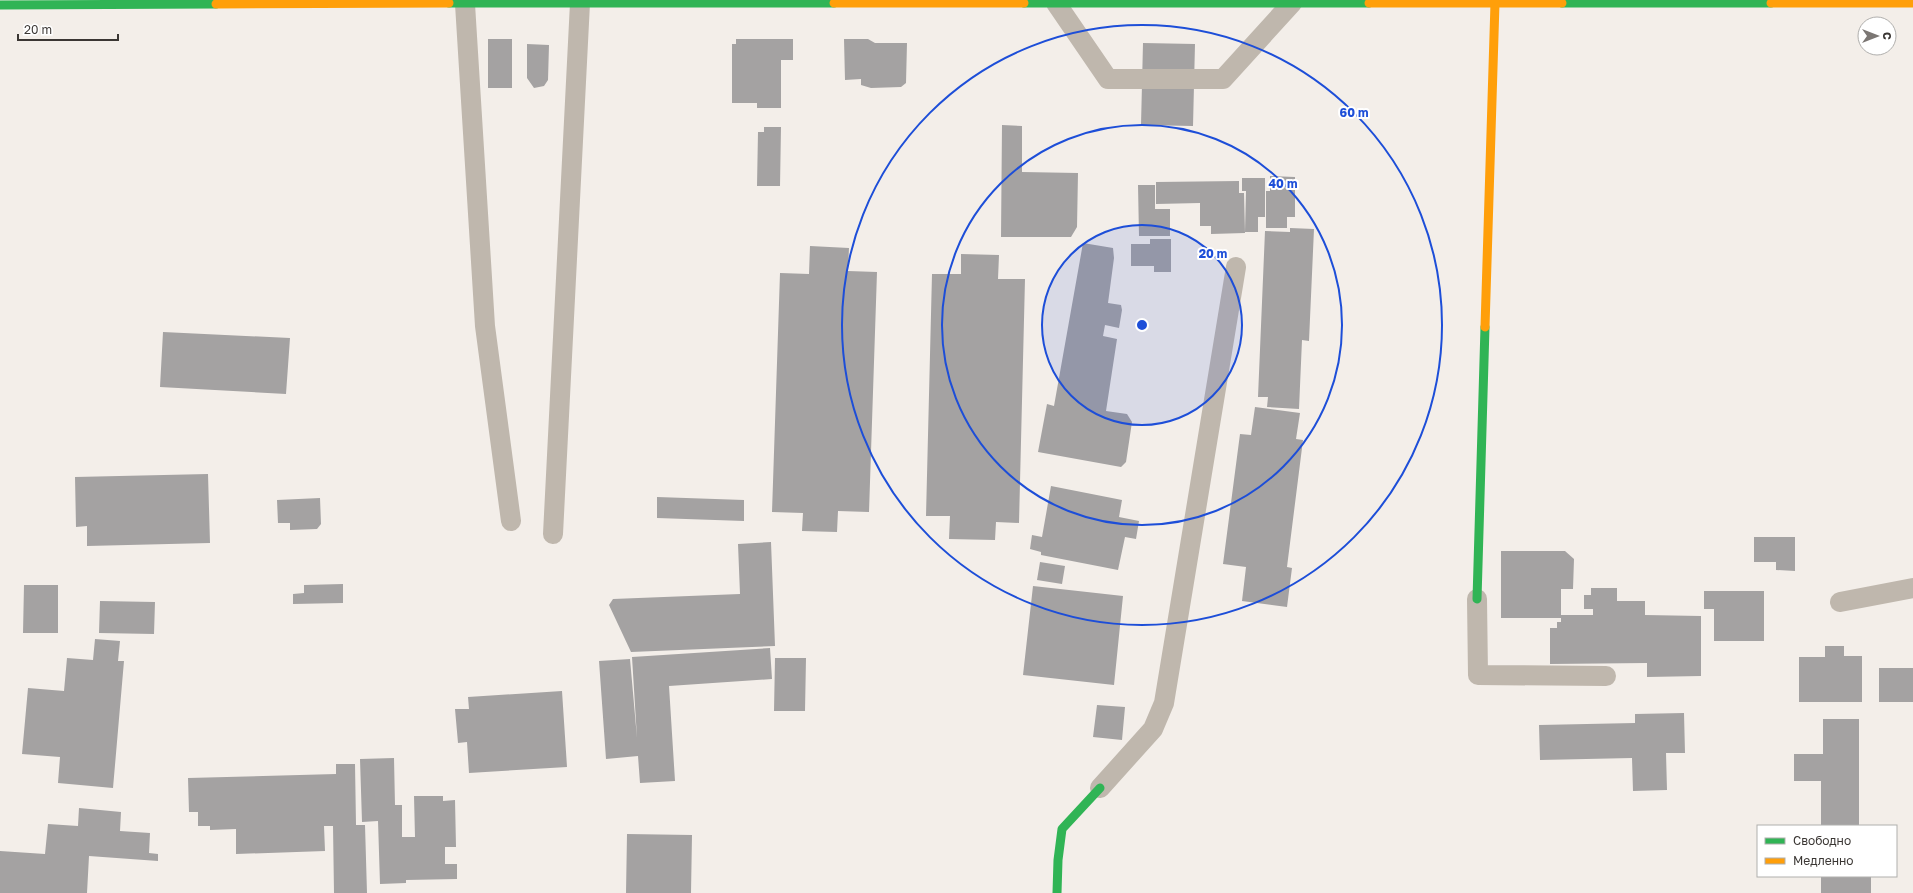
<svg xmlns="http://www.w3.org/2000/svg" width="1913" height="893" font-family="'Golos Text',sans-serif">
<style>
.building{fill:#a4a2a2}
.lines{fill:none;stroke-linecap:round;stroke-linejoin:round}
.lane{stroke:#bfb7ad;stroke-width:20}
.fast{stroke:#30b455;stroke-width:9}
.slow{stroke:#ff9f0a;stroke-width:9}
.ring{fill:none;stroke:#1d4ed8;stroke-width:2}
.centre{fill:#1d4ed8;stroke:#fff;stroke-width:2}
.ring-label{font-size:12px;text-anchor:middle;font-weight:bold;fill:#1d4ed8;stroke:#fff;stroke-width:4;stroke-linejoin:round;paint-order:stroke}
</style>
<rect width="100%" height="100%" fill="#f3eee9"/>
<!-- building -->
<path class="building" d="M 488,39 L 512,39 L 512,88 L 488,88 Z
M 736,39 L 793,39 L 793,60 L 781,60 L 781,108 L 757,108 L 757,103 L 732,103 L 732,44 L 736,44 Z
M 844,39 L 868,39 L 875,43 L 907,43 L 906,83 L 901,87 L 871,88 L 861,85 L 861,79 L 845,80 Z
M 1143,43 L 1195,44 L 1193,126 L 1141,125 Z
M 527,44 L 549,45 L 548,80 L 544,86 L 534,88 L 527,78 Z
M 1002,125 L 1022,126 L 1022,172 L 1078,173 L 1077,227 L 1071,237 L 1001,237 Z
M 764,127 L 781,127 L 780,186 L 757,186 L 758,132 L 764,132 Z
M 1270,176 L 1295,177 L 1295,217 L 1287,217 L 1287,228 L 1266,228 L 1266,191 L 1270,191 Z
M 1242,178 L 1265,178 L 1265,217 L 1258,217 L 1258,232 L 1245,232 L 1246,191 L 1242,191 Z
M 1239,181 L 1239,193 L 1244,193 L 1245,233 L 1211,234 L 1211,226 L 1200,226 L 1200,203 L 1156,204 L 1156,182 Z
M 1138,185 L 1155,185 L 1155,209 L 1170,209 L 1170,236 L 1139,236 Z
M 1290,228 L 1314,229 L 1309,341 L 1302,340 L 1299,409 L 1267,407 L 1268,397 L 1258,397 L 1265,231 L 1290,232 Z
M 1150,239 L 1171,239 L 1171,272 L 1154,272 L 1154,266 L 1131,266 L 1131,244 L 1150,244 Z
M 1083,243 L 1113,248 L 1114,258 L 1108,303 L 1121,305 L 1122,310 L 1119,328 L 1105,325 L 1103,336 L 1117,339 L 1106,411 L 1127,414 L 1132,422 L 1126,462 L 1121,467 L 1038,452 L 1047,404 L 1054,406 Z
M 810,246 L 849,248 L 848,271 L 877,272 L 869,512 L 838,511 L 837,532 L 802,531 L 803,513 L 772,512 L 780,273 L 809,274 Z
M 961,254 L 999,255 L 998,279 L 1025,279 L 1019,523 L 996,522 L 995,540 L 949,539 L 950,516 L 926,516 L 932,274 L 961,274 Z
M 163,332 L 290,338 L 286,394 L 160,387 Z
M 1255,407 L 1300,413 L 1296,439 L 1303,440 L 1287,567 L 1292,568 L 1287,607 L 1242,601 L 1246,567 L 1223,564 L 1240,434 L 1251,435 Z
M 208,474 L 210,543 L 87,546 L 87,526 L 76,527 L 75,477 Z
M 1051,486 L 1122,500 L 1119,517 L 1139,521 L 1136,539 L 1125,537 L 1118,570 L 1041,555 L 1041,552 L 1030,549 L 1032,535 L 1042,537 Z
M 657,497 L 744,500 L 744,521 L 657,518 Z
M 320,498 L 321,524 L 317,529 L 290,530 L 290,523 L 278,523 L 277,500 Z
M 1754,537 L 1795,537 L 1795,571 L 1776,570 L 1776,562 L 1754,562 Z
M 771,542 L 775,646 L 631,652 L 609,605 L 613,599 L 740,594 L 738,544 Z
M 1501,551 L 1565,551 L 1574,559 L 1573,589 L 1561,589 L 1561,615 L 1593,615 L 1593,609 L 1584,609 L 1584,595 L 1591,595 L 1591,588 L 1617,588 L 1617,601 L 1645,601 L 1645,615 L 1701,616 L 1701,676 L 1647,677 L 1647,663 L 1550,664 L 1550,628 L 1557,628 L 1557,622 L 1561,622 L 1561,618 L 1501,618 Z
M 1040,562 L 1065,566 L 1062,584 L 1037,580 Z
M 343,584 L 343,603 L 293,604 L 293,594 L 304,593 L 304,585 Z
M 24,585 L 58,585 L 58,633 L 23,633 Z
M 1033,586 L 1123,596 L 1114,685 L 1023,675 Z
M 1704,591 L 1764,591 L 1764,641 L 1714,641 L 1714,609 L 1704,609 Z
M 100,601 L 155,602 L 154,634 L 99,633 Z
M 95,639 L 120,641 L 118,661 L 124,661 L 113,788 L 58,783 L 60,757 L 22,754 L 28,688 L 64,691 L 67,658 L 93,660 Z
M 1825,646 L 1844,646 L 1844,656 L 1862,656 L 1862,702 L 1799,702 L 1799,657 L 1825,657 Z
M 770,648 L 772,679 L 669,686 L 675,781 L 640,783 L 638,756 L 606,759 L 599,661 L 630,659 L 637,738 L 632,657 Z
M 775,658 L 806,658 L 805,711 L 774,711 Z
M 1879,668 L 1913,668 L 1913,702 L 1879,702 Z
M 562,691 L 567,767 L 469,773 L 467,742 L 458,743 L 455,709 L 469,709 L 468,697 Z
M 1097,705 L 1125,707 L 1122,740 L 1093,737 Z
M 1684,713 L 1685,753 L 1666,753 L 1667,790 L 1633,791 L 1632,758 L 1540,760 L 1539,725 L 1635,723 L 1635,714 Z
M 1823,719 L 1859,719 L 1859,826 L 1821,826 L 1821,781 L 1794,781 L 1794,754 L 1823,754 Z
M 394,758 L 395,805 L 402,805 L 402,837 L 415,837 L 414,796 L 443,796 L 443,801 L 455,800 L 456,847 L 445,847 L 445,864 L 457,864 L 457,879 L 406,880 L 406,883 L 380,884 L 378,821 L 362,822 L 360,759 Z
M 336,764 L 355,764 L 356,825 L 365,825 L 367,893 L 334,893 L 333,826 L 324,826 L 325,851 L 236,854 L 236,829 L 210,830 L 210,826 L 198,826 L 198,812 L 189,812 L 188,778 L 336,774 Z
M 79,808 L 121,812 L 120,831 L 150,833 L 149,853 L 158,854 L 158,861 L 89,856 L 87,893 L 0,893 L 0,851 L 45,854 L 48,824 L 78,826 Z
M 627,834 L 692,835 L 691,893 L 626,893 Z
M 1821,876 L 1871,876 L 1871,893 L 1821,893 Z"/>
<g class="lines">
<!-- lane -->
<path class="lane" d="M 1056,3 L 1108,79 L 1223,79 L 1292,3
M 465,4 L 485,326 L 511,521
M 553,534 L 580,3
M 1477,599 L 1478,675 L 1606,676
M 1840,602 L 1913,588
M 1100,788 L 1153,729 L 1164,703 L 1236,267"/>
<!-- fast -->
<path class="fast" d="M 449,3 L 834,3
M 1024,3 L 1369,3
M 1562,3 L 1771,3
M 0,5 L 216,4
M 1477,599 L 1485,327
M 1057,893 L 1058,860 L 1062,829 L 1100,788"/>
<!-- slow -->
<path class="slow" d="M 834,3 L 1024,3
M 1369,3 L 1562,3
M 1771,3 L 1913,3
M 216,4 L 449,3
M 1485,327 L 1495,3"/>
</g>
<!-- distance rings -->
<circle cx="1142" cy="325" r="100" fill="#1d4ed8" fill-opacity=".12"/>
<g class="ring">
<circle cx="1142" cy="325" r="100"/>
<circle cx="1142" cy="325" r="200"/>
<circle cx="1142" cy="325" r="300"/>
</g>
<circle cx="1142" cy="325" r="6" class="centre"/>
<g class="ring-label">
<text x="1354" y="117">60 m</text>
<text x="1283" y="188">40 m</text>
<text x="1213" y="258">20 m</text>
</g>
<!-- legend -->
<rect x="1757" y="825" width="140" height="52" fill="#ffffff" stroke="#b0afad"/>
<rect x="1765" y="838" width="20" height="6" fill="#30b455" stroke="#b0afad"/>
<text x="1793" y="845" font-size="12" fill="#3a3633">Свободно</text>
<rect x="1765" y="858" width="20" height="6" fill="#ff9f0a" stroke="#b0afad"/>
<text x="1793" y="865" font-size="12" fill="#3a3633">Медленно</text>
<!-- north arrow -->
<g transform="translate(1877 36) rotate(90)"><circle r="19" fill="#ffffff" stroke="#b0afad"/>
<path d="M0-3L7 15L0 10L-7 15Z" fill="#7b7673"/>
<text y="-6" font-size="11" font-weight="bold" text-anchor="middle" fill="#3a3633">С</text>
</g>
<!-- scale -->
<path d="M18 34v6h100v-6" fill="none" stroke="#3a3633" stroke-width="2"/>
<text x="24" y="34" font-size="12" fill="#3a3633" stroke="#ffffff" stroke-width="3" paint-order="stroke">20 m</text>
</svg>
